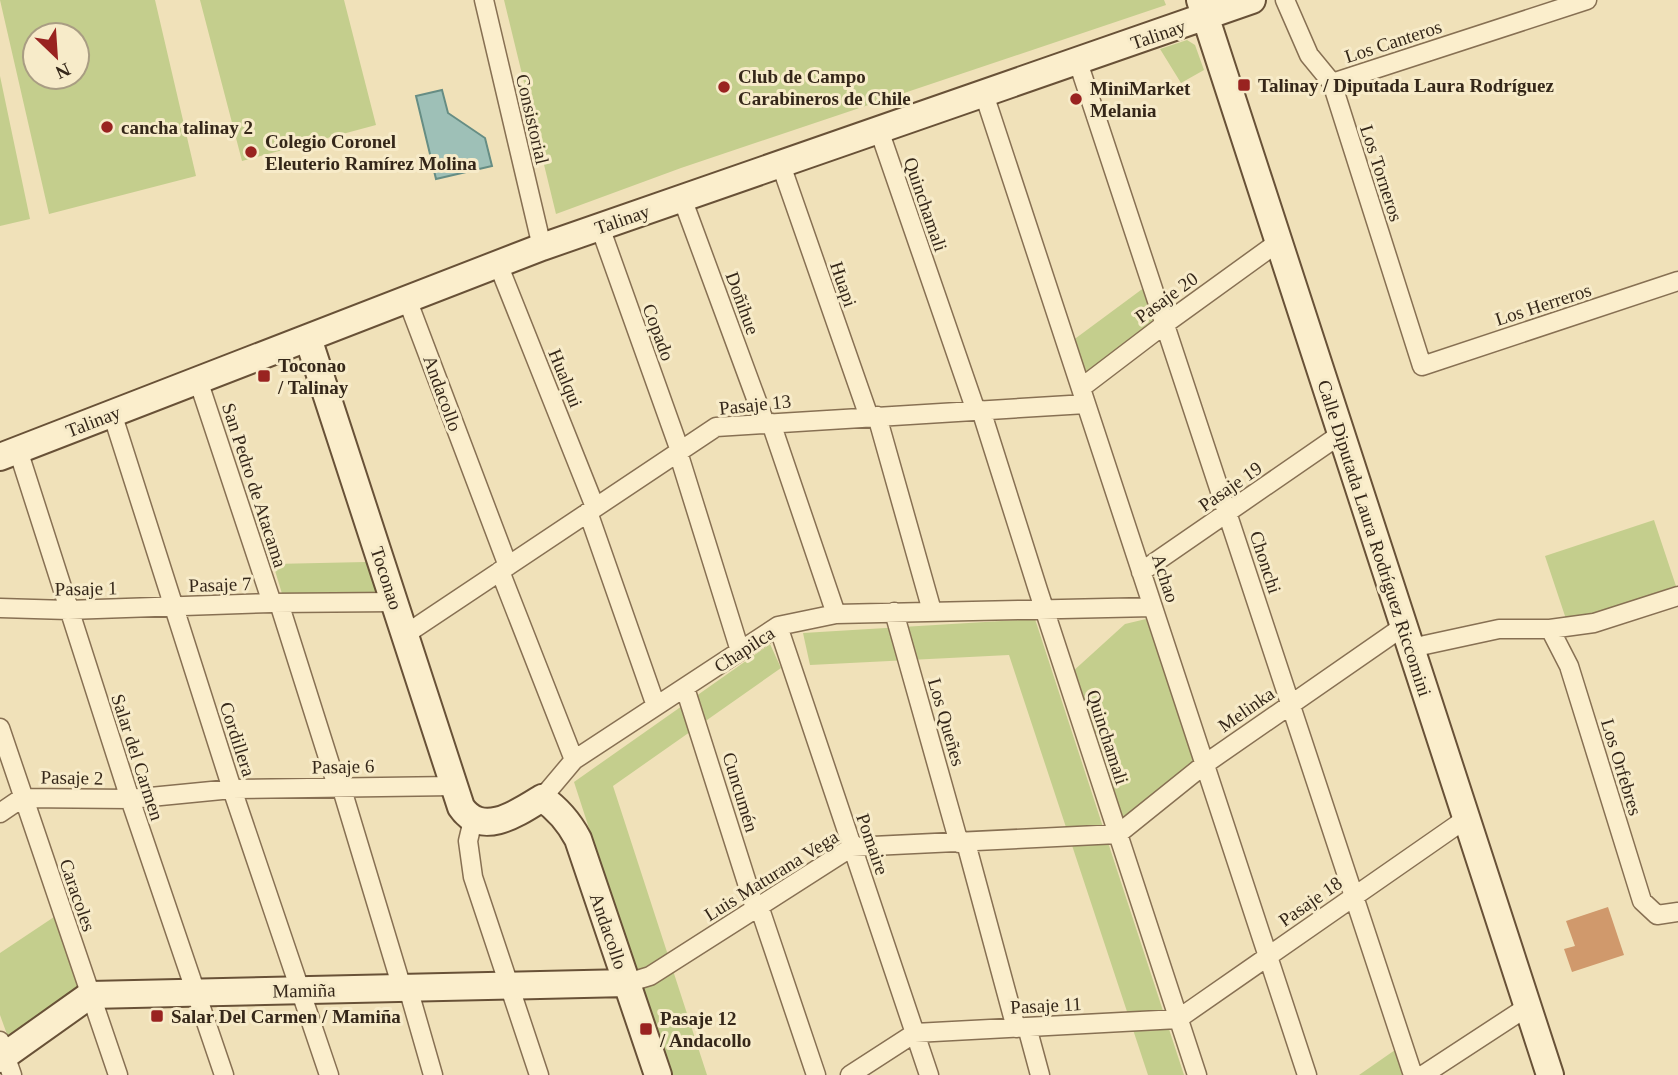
<svg xmlns="http://www.w3.org/2000/svg" width="1678" height="1075" font-family="Georgia,serif">
<style>
.green{fill:#c4ce8d;fill-rule:evenodd}
.water{fill:#9ec0b7;stroke:#668d84;stroke-width:2}
.building{fill:#d0996c}
.lines{fill:none;stroke-linecap:round;stroke-linejoin:round}
.street-casing{stroke:#877053;stroke-width:21}
.secondary-casing{stroke:#685137;stroke-width:30}
.street{stroke:#fbeecc;stroke-width:18}
.secondary{stroke:#fbeecc;stroke-width:26}
.poi-dot{fill:#992320;stroke:#f7ebc9;stroke-width:2.5}
.labels{text-anchor:middle;stroke-width:6;stroke-linejoin:round;paint-order:stroke}
.street-label{font-size:19px;fill:#352719;stroke:#f7ebc9}
.poi-label{font-size:19px;font-weight:bold;fill:#352719;stroke:#f7ebc9;text-anchor:start}
</style>
<rect width="100%" height="100%" fill="#f0e1b9"/>
<!-- green -->
<path class="green" d="M 0,0 L 155,0 L 196,176 L 49,214 ZM 35,35 L 77,35 L 77,77 L 35,77 Z
M 200,0 L 344,0 L 376,125 L 242,161 Z
M 504,0 L 1164,0 L 1166,5 L 681,168 L 556,214 Z
M 1187,40 L 1195,45 L 1204,70 L 1181,83 L 1160,49 Z
M 0,76 L 30,219 L 0,226 Z
M 1145,287 L 1158,322 L 1084,380 L 1072,341 Z
M 1654,520 L 1676,586 L 1567,622 L 1545,556 Z
M 366,562 L 378,597 L 283,597 L 273,564 Z
M 1035,619 L 1184,1075 L 1148,1075 L 1009,655 L 810,665 L 803,633 Z
M 1146,619 L 1197,763 L 1123,820 L 1071,673 L 1125,624 Z
M 770,644 L 781,668 L 613,786 L 707,1075 L 669,1075 L 574,782 Z
M 54,917 L 81,990 L 8,1037 L 0,1015 L 0,953 Z
M 1395,1050 L 1409,1071 L 1404,1075 L 1359,1075 Z"/>
<!-- water -->
<path class="water" d="M 442,90 L 448,113 L 485,138 L 492,166 L 436,179 L 416,96 Z"/>
<!-- building -->
<path class="building" d="M 1608,907 L 1624,955 L 1572,972 L 1564,949 L 1575,946 L 1566,921 Z"/>
<g class="lines">
<defs>
<path id="street" d="M 484,0 L 542,247
M 1285,0 L 1309,55 L 1332,83 L 1422,366 L 1678,281
M 1078,62 L 1413,1075
M 1332,83 L 1587,0
M 984,94 L 1307,1075
M 879,130 L 976,411
M 781,165 L 869,417
M 682,198 L 765,423
M 600,227 L 680,451
M 498,264 L 595,507
M 407,299 L 508,566
M 198,380 L 272,603
M 1081,388 L 1165,324 L 1277,243
M 981,410 L 1038,590 L 1197,1075
M 112,413 L 232,789 L 329,1075
M 877,416 L 932,611
M 771,423 L 836,614
M 18,450 L 130,799 L 224,1075
M 678,452 L 740,651
M 588,512 L 656,706
M 500,571 L 574,760
M 1141,572 L 1341,434
M 279,603 L 337,786
M 0,608 L 68,610 L 272,603 L 395,602
M 894,612 L 959,843
M 778,626 L 929,1075
M 1550,629 L 1569,666 L 1642,901 L 1657,915 L 1678,912
M 406,634 L 716,427 L 1086,404
M 1411,648 L 1499,629 L 1550,629 L 1594,623 L 1678,596
M 685,688 L 755,908
M 0,728 L 118,1075
M 341,786 L 402,988
M 542,798 L 574,760 L 778,626 L 836,614 L 1153,607
M 0,813 L 22,798 L 130,799 L 232,789 L 454,786
M 473,820 L 468,841 L 473,877 L 539,1075
M 966,843 L 1016,1028
M 759,906 L 816,1075
M 627,983 L 650,976 L 852,847 L 1118,834 L 1205,764 L 1404,626
M 408,988 L 433,1075
M 1027,1027 L 1040,1075
M 0,1041 L 12,1075
M 850,1075 L 915,1033 L 1178,1019 L 1467,818
M 1423,1075 L 1527,1007"/>
<path id="secondary" d="M 1200,0 L 1550,1075
M 308,338 L 461,807 C 482,838 518,813 542,798 C 558,809 569,822 578,839 L 658,1075
M 0,457 L 542,247 L 1252,0
M 0,1059 L 90,995 L 627,983"/>
</defs>
<!-- street casing -->
<use href="#street" class="street-casing"/>
<!-- secondary casing -->
<use href="#secondary" class="secondary-casing"/>
<!-- street -->
<use href="#street" class="street"/>
<!-- secondary -->
<use href="#secondary" class="secondary"/>
</g>
<!-- markers -->
<g class="poi-dot">
<rect x="1237" y="78" width="14" height="14" rx="3.5"/>
<circle cx="724" cy="87" r="7"/>
<circle cx="1076" cy="99" r="7"/>
<circle cx="107" cy="127" r="7"/>
<circle cx="251" cy="152" r="7"/>
<rect x="257" y="369" width="14" height="14" rx="3.5"/>
<rect x="150" y="1009" width="14" height="14" rx="3.5"/>
<rect x="639" y="1022" width="14" height="14" rx="3.5"/>
</g>
<g class="labels">
<!-- street labels -->
<g class="street-label">
<text transform="translate(1158 34) rotate(-19)" y="7">Talinay</text>
<text transform="translate(1393 41) rotate(-18)" y="7">Los Canteros</text>
<text transform="translate(533 119) rotate(77)" y="7">Consistorial</text>
<text transform="translate(1382 173) rotate(72)" y="7">Los Torneros</text>
<text transform="translate(926 204) rotate(71)" y="7">Quinchamali</text>
<text transform="translate(622 219) rotate(-19)" y="7">Talinay</text>
<text transform="translate(844 284) rotate(71)" y="7">Huapi</text>
<text transform="translate(1166 297) rotate(-36)" y="7">Pasaje 20</text>
<text transform="translate(743 303) rotate(70)" y="7">Doñihue</text>
<text transform="translate(1543 304) rotate(-18)" y="7">Los Herreros</text>
<text transform="translate(659 332) rotate(70)" y="7">Copado</text>
<text transform="translate(566 378) rotate(68)" y="7">Hualqui</text>
<text transform="translate(443 393) rotate(70)" y="7">Andacollo</text>
<text transform="translate(755 404) rotate(-6)" y="7">Pasaje 13</text>
<text transform="translate(93 421) rotate(-21)" y="7">Talinay</text>
<text transform="translate(255 485) rotate(72)" y="7">San Pedro de Atacama</text>
<text transform="translate(1230 486) rotate(-35)" y="7">Pasaje 19</text>
<text transform="translate(1375 538) rotate(72)" y="7">Calle Diputada Laura Rodríguez Riccomini</text>
<text transform="translate(1266 562) rotate(72)" y="7">Chonchi</text>
<text transform="translate(387 578) rotate(72)" y="7">Toconao</text>
<text transform="translate(1166 578) rotate(72)" y="7">Achao</text>
<text transform="translate(220 584) rotate(-2)" y="7">Pasaje 7</text>
<text transform="translate(86 588) rotate(-1)" y="7">Pasaje 1</text>
<text transform="translate(744 649) rotate(-33)" y="7">Chapilca</text>
<text transform="translate(1246 709) rotate(-35)" y="7">Melinka</text>
<text transform="translate(947 722) rotate(74)" y="7">Los Queñes</text>
<text transform="translate(1108 737) rotate(72)" y="7">Quinchamali</text>
<text transform="translate(238 739) rotate(72)" y="7">Cordillera</text>
<text transform="translate(138 757) rotate(72)" y="7">Salar del Carmen</text>
<text transform="translate(343 766) rotate(-1)" y="7">Pasaje 6</text>
<text transform="translate(1622 767) rotate(73)" y="7">Los Orfebres</text>
<text transform="translate(72 777) rotate(1)" y="7">Pasaje 2</text>
<text transform="translate(741 792) rotate(73)" y="7">Cuncumén</text>
<text transform="translate(873 844) rotate(71)" y="7">Pomaire</text>
<text transform="translate(771 875) rotate(-32)" y="7">Luis Maturana Vega</text>
<text transform="translate(78 895) rotate(71)" y="7">Caracoles</text>
<text transform="translate(1310 901) rotate(-35)" y="7">Pasaje 18</text>
<text transform="translate(609 931) rotate(71)" y="7">Andacollo</text>
<text transform="translate(304 990) rotate(-1)" y="7">Mamiña</text>
<text transform="translate(1046 1005) rotate(-3)" y="7">Pasaje 11</text>
</g>
<!-- poi labels -->
<g class="poi-label">
<text x="738" y="83">Club de Campo<tspan x="738" dy="22">Carabineros de Chile</tspan></text>
<text x="1258" y="92">Talinay / Diputada Laura Rodríguez</text>
<text x="1090" y="95">MiniMarket<tspan x="1090" dy="22">Melania</tspan></text>
<text x="121" y="134">cancha talinay 2</text>
<text x="265" y="148">Colegio Coronel<tspan x="265" dy="22">Eleuterio Ramírez Molina</tspan></text>
<text x="278" y="372">Toconao<tspan x="278" dy="22">/ Talinay</tspan></text>
<text x="171" y="1023">Salar Del Carmen / Mamiña</text>
<text x="660" y="1025">Pasaje 12<tspan x="660" dy="22">/ Andacollo</tspan></text>
</g>
</g>
<!-- north arrow -->
<g transform="translate(56 56) rotate(155)"><circle r="33" fill="#f7ebc9" stroke="#a99d83" stroke-width="2"/>
<path d="M0-5L12 26L0 18L-12 26Z" fill="#992320"/>
<text y="-10" font-size="19" font-weight="bold" text-anchor="middle" fill="#352719">N</text>
</g>
</svg>
